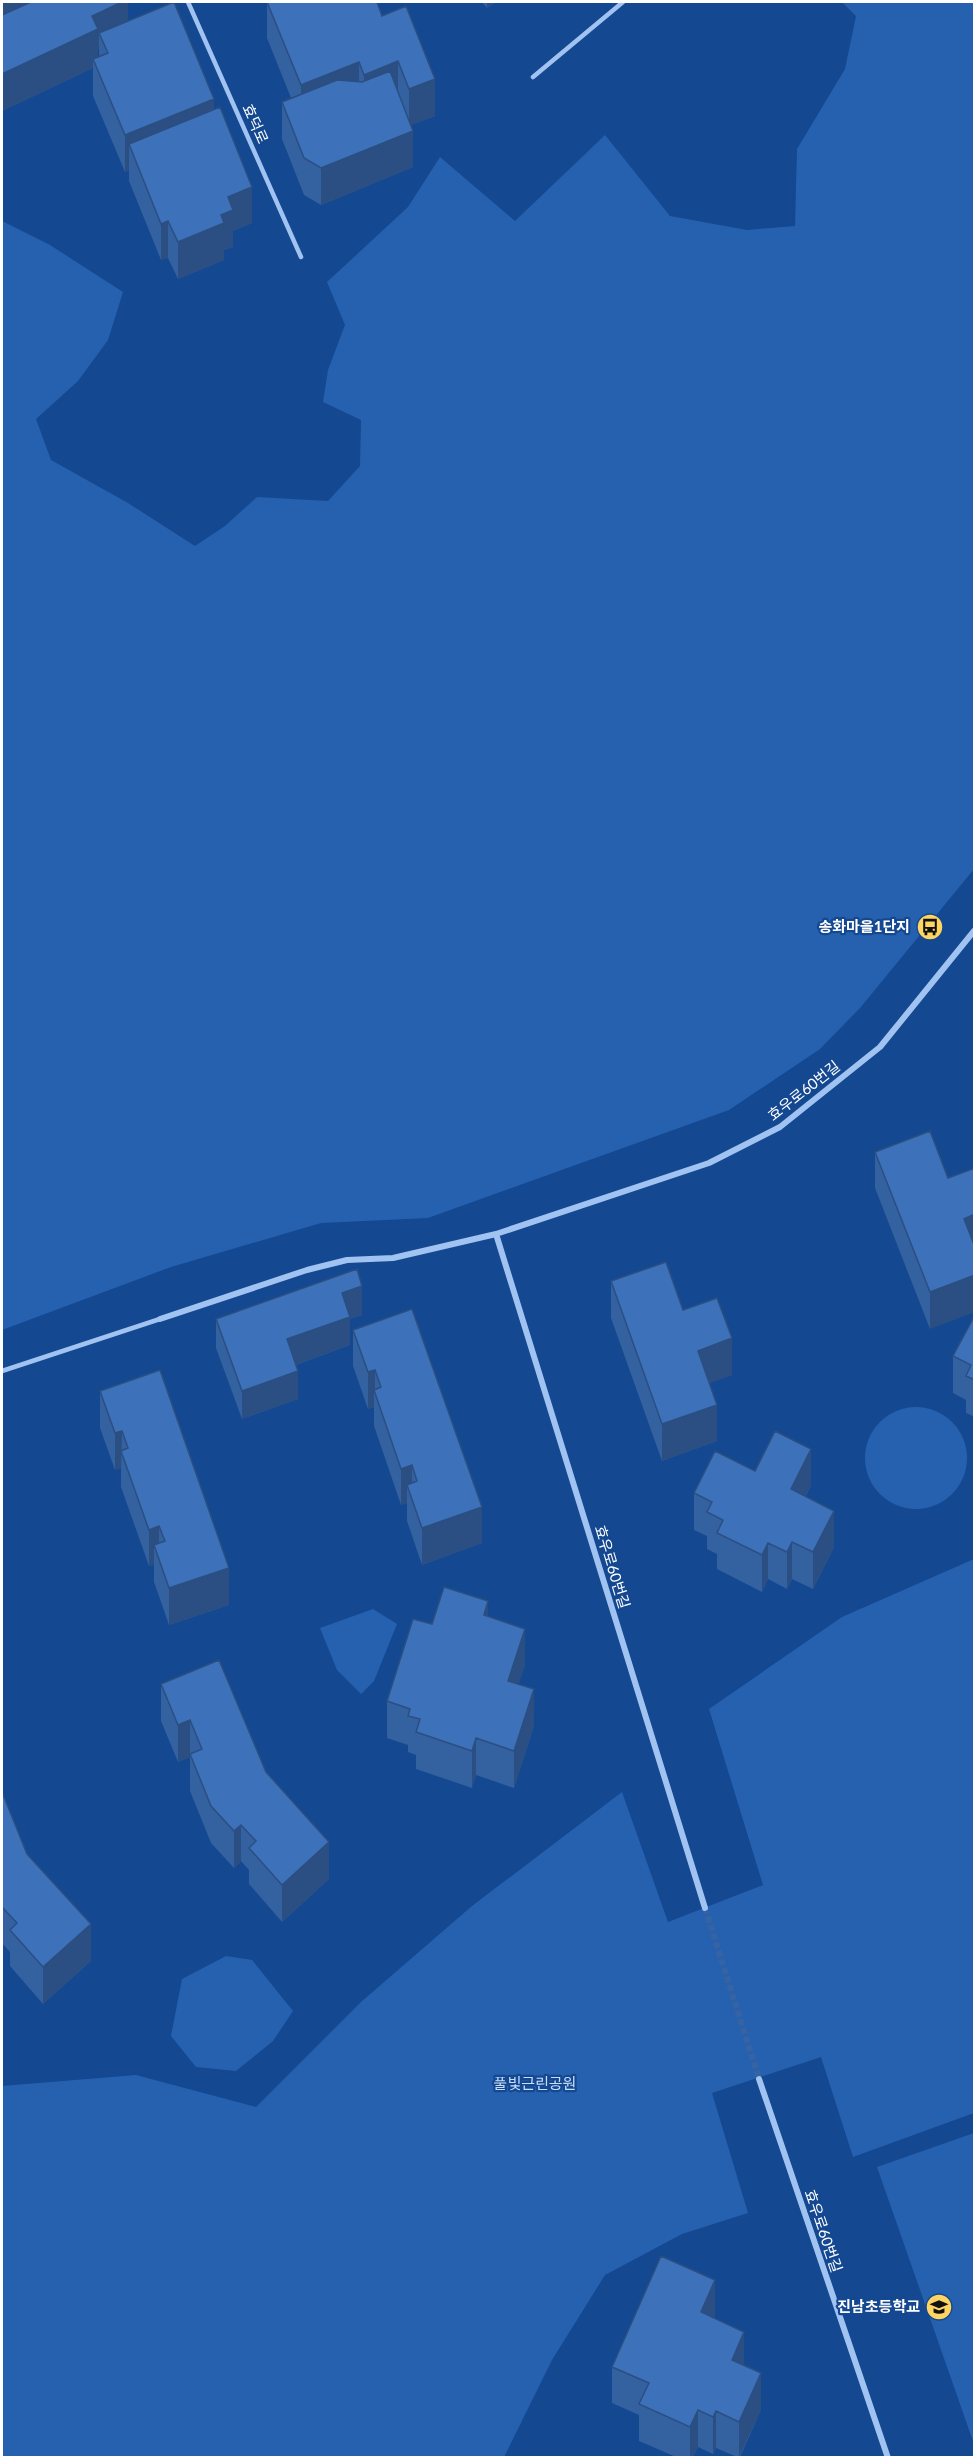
<svg xmlns="http://www.w3.org/2000/svg" width="976" height="2459" font-family="Lato,'Noto Sans KR',sans-serif">
<style>
.green{fill:#2661b0}
.lines{fill:none;stroke-linecap:round;stroke-linejoin:round}
.minor-tunnel{stroke:#3763a2;stroke-width:6;stroke-dasharray:6 3;stroke-linecap:butt}
.service{stroke:#a1c3f1;stroke-width:4.5}
.minor{stroke:#a1c3f1;stroke-width:6}
.wall{fill:#34619f;fill-rule:evenodd}
.shaded-wall{fill:#2b4f82}
.building{fill:#3d71b9;stroke:#2b4f82;stroke-width:1.5}
.labels{text-anchor:middle;stroke-width:4.5;stroke-linejoin:round;paint-order:stroke}
.street-label{font-size:15px;fill:#fff;stroke:#144891}
.poi-label{font-size:15px;font-weight:bold;fill:#fff;stroke:#144891;text-anchor:end}
.park-label{font-size:15px;fill:#c8defc;stroke:#144891}
</style>
<rect width="100%" height="100%" fill="#144891"/>
<!-- green -->
<path class="green" d="M 842,2 L 974,2 L 974,869 L 860,1008 L 820,1049 L 729,1110 L 428,1218 L 321,1223 L 171,1267 L 2,1330 L 2,221 L 50,245 L 123,292 L 108,340 L 78,381 L 36,419 L 51,460 L 128,503 L 195,546 L 225,526 L 257,497 L 328,501 L 360,466 L 361,420 L 323,402 L 328,370 L 345,325 L 327,282 L 408,207 L 440,157 L 515,221 L 605,135 L 670,216 L 747,230 L 795,226 L 797,149 L 845,69 L 856,16 Z
M865 1458a51 51 0 1 1 102 0a51 51 0 1 1-102 0Z
M 974,1559 L 974,2113 L 853,2157 L 821,2057 L 712,2093 L 748,2213 L 682,2234 L 605,2275 L 552,2360 L 504,2457 L 2,2458 L 2,2086 L 136,2075 L 256,2107 L 361,2002 L 472,1906 L 622,1792 L 668,1922 L 763,1885 L 709,1709 L 842,1617 Z
M 373,1609 L 397,1624 L 374,1681 L 361,1694 L 337,1670 L 320,1628 Z
M 226,1956 L 252,1960 L 293,2011 L 273,2041 L 236,2071 L 196,2067 L 171,2036 L 182,1979 Z
M 974,2133 L 974,2444 L 877,2167 Z"/>
<g class="lines">
<!-- minor-tunnel -->
<path class="minor-tunnel" d="M 705,1908 L 759,2079"/>
<!-- service -->
<path class="service" d="M 188,2 L 301,257
M 533,77 L 623,2
M 2,1371 L 160,1319"/>
<!-- minor -->
<path class="minor" d="M 496,1234 L 705,1908
M 160,1319 L 307,1270 L 347,1260 L 393,1258 L 496,1234 L 709,1163 L 780,1127 L 880,1047 L 974,931
M 759,2079 L 888,2458"/>
</g>
<!-- wall -->
<path class="wall" d="M 128,2 L 128,21 L 214,110 L 252,223 L 233,231 L 233,247 L 224,250 L 224,260 L 178,279 L 168,258 L 161,260 L 129,181 L 129,170 L 125,172 L 93,96 L 93,68 L 2,111 ZM 98,49 L 99,49 L 99,56 L 98,57 Z
M 267,2 L 382,16 L 435,116 L 411,125 L 413,167 L 321,205 L 304,195 L 282,139 L 282,102 L 291,98 L 267,38 Z
M 482,2 L 496,2 L 487,8 Z
M 875,1152 L 948,1178 L 930,1329 L 875,1188 Z
M 611,1281 L 683,1310 L 732,1375 L 709,1383 L 717,1441 L 662,1461 L 611,1318 Z
M 362,1315 L 350,1319 L 350,1345 L 296,1365 L 298,1399 L 242,1419 L 216,1348 L 216,1319 Z
M 975,1315 L 975,1417 L 966,1413 L 966,1400 L 953,1393 L 953,1356 Z
M 353,1330 L 482,1543 L 422,1565 L 407,1521 L 407,1503 L 401,1505 L 374,1426 L 374,1407 L 368,1409 L 353,1366 Z
M 100,1391 L 229,1605 L 169,1625 L 154,1582 L 154,1564 L 149,1566 L 121,1487 L 121,1468 L 115,1470 L 100,1428 Z
M 755,1471 L 811,1485 L 806,1496 L 834,1547 L 813,1589 L 792,1579 L 787,1589 L 768,1579 L 762,1592 L 717,1569 L 717,1554 L 707,1549 L 707,1536 L 694,1530 L 694,1493 Z
M 488,1617 L 525,1665 L 518,1684 L 534,1726 L 514,1788 L 476,1775 L 472,1788 L 416,1769 L 416,1755 L 408,1752 L 408,1745 L 387,1738 L 387,1701 L 432,1624 Z
M 161,1684 L 266,1772 L 329,1879 L 282,1922 L 249,1884 L 249,1870 L 241,1861 L 234,1868 L 211,1843 L 190,1791 L 190,1757 L 178,1762 L 161,1721 Z
M 2,1792 L 27,1854 L 91,1961 L 43,2004 L 10,1966 L 10,1952 L 2,1943 Z
M 715,2317 L 714,2318 L 744,2365 L 761,2410 L 740,2457 L 737,2457 L 716,2448 L 713,2454 L 698,2447 L 693,2457 L 676,2457 L 639,2441 L 639,2415 L 612,2403 L 612,2367 Z"/>
<!-- shaded-wall -->
<path class="shaded-wall" d="M 2,2 L 81,2 L 2,39 Z
M 122,2 L 128,2 L 128,35 L 99,33 L 99,49 L 98,49 L 98,65 L 93,59 L 93,68 L 2,111 L 2,74 L 92,16 Z
M 487,2 L 496,2 L 487,8 Z
M 398,61 L 398,98 L 364,112 L 364,75 Z
M 359,62 L 359,98 L 301,122 L 301,85 Z
M 435,79 L 435,116 L 409,126 L 409,89 Z
M 214,99 L 214,136 L 129,144 L 129,170 L 125,172 L 125,135 Z
M 413,131 L 413,167 L 321,205 L 321,168 Z
M 252,187 L 252,223 L 233,231 L 233,247 L 224,250 L 224,260 L 178,279 L 178,242 L 221,215 L 228,197 Z
M 168,221 L 168,258 L 161,260 L 161,224 Z
M 975,1214 L 975,1251 L 964,1219 Z
M 975,1275 L 975,1312 L 930,1329 L 930,1292 Z
M 362,1286 L 362,1315 L 350,1319 L 350,1345 L 287,1368 L 287,1339 L 342,1293 Z
M 732,1338 L 732,1375 L 698,1387 L 698,1351 Z
M 375,1370 L 375,1394 L 374,1390 L 374,1407 L 368,1409 L 368,1372 Z
M 298,1371 L 298,1399 L 242,1419 L 242,1391 Z
M 717,1405 L 717,1441 L 662,1461 L 662,1424 Z
M 122,1431 L 121,1468 L 115,1470 L 115,1433 Z
M 811,1449 L 811,1485 L 791,1526 L 791,1489 Z
M 412,1465 L 412,1499 L 407,1485 L 407,1503 L 401,1505 L 401,1469 Z
M 482,1507 L 482,1543 L 422,1565 L 422,1528 Z
M 834,1511 L 834,1547 L 813,1589 L 813,1552 Z
M 159,1526 L 159,1559 L 154,1545 L 154,1564 L 149,1566 L 149,1530 Z
M 792,1542 L 792,1579 L 787,1589 L 787,1552 Z
M 768,1543 L 768,1579 L 762,1592 L 762,1555 Z
M 229,1568 L 229,1605 L 169,1625 L 169,1588 Z
M 488,1601 L 488,1638 L 484,1615 Z
M 525,1629 L 525,1665 L 508,1718 L 508,1681 Z
M 534,1689 L 534,1726 L 514,1788 L 514,1751 Z
M 190,1720 L 190,1757 L 178,1762 L 178,1725 Z
M 476,1738 L 476,1775 L 472,1788 L 472,1751 Z
M 241,1825 L 241,1861 L 234,1868 L 234,1831 Z
M 329,1842 L 329,1879 L 282,1922 L 282,1885 Z
M 91,1924 L 91,1961 L 43,2004 L 43,1967 Z
M 715,2280 L 715,2317 L 701,2349 L 701,2312 Z
M 744,2332 L 744,2368 L 732,2360 Z
M 761,2373 L 761,2410 L 739,2457 L 739,2422 Z
M 698,2410 L 698,2447 L 693,2457 L 690,2457 L 690,2427 Z
M 716,2411 L 716,2448 L 713,2454 L 713,2417 Z"/>
<!-- building -->
<path class="building" d="M 31,2 L 122,2 L 92,16 L 98,29 L 2,74 L 2,15 Z
M 174,2 L 214,99 L 125,135 L 93,59 L 108,53 L 99,33 Z
M 267,2 L 377,2 L 382,16 L 406,6 L 435,79 L 409,89 L 398,61 L 364,75 L 359,62 L 301,85 Z
M 390,71 L 413,131 L 321,168 L 304,158 L 282,102 L 337,80 L 362,82 Z
M 220,107 L 252,187 L 228,197 L 233,210 L 221,215 L 224,223 L 178,242 L 168,221 L 161,224 L 129,144 Z
M 930,1131 L 948,1178 L 975,1168 L 975,1214 L 964,1219 L 975,1247 L 975,1275 L 930,1292 L 875,1152 Z
M 666,1262 L 683,1310 L 717,1298 L 732,1338 L 698,1351 L 717,1405 L 662,1424 L 611,1281 Z
M 357,1269 L 362,1286 L 342,1293 L 350,1317 L 287,1339 L 298,1371 L 242,1391 L 216,1319 Z
M 412,1309 L 482,1507 L 422,1528 L 407,1485 L 417,1481 L 412,1465 L 401,1469 L 374,1390 L 381,1387 L 375,1370 L 368,1372 L 353,1330 Z
M 975,1315 L 975,1380 L 966,1376 L 971,1365 L 953,1356 Z
M 160,1370 L 229,1568 L 169,1588 L 154,1545 L 165,1541 L 159,1526 L 149,1530 L 121,1451 L 128,1448 L 122,1431 L 115,1433 L 100,1391 Z
M 775,1431 L 811,1449 L 791,1489 L 834,1511 L 813,1552 L 792,1542 L 787,1552 L 768,1543 L 762,1555 L 717,1533 L 723,1520 L 707,1512 L 712,1502 L 694,1493 L 715,1451 L 755,1471 Z
M 444,1587 L 488,1601 L 484,1615 L 525,1629 L 508,1681 L 534,1689 L 514,1751 L 476,1738 L 472,1751 L 416,1732 L 420,1719 L 408,1716 L 410,1709 L 387,1701 L 413,1619 L 432,1624 Z
M 219,1660 L 266,1772 L 329,1842 L 282,1885 L 249,1848 L 256,1841 L 241,1825 L 234,1831 L 211,1806 L 190,1754 L 202,1749 L 190,1720 L 178,1725 L 161,1684 Z
M 2,1792 L 27,1854 L 91,1924 L 43,1967 L 10,1930 L 17,1923 L 2,1907 Z
M 661,2256 L 715,2280 L 701,2312 L 744,2332 L 732,2360 L 761,2373 L 739,2422 L 716,2411 L 713,2417 L 698,2410 L 690,2427 L 639,2404 L 649,2383 L 612,2367 Z"/>
<!-- icons -->
<defs>
<symbol id="bus-disc" viewBox="-11 -11 22 22"><circle r="9.5" fill="#ffd561" stroke="#144891"/><path d="M-5-6H5V4H4V6H2V4H-2V6H-4V4H-5ZM-3.5-4V0h7V-4ZM-3.5 1.2v1.5H-2V1.2ZM2 1.2v1.5H3.5V1.2Z" fill="#111"/></symbol>
<symbol id="school-disc" viewBox="-11 -11 22 22"><circle r="9.5" fill="#ffd561" stroke="#144891"/><path d="M0-5L7-2L0 1L-7-2ZM-4 1L0 2.5L4 1V4Q0 6-4 4Z" fill="#111"/></symbol>
</defs>
<g fill-rule="evenodd">
<use href="#bus-disc" x="915" y="912" width="30" height="30"/>
<use href="#school-disc" x="924" y="2292" width="30" height="30"/>
</g>
<g class="labels">
<!-- street labels -->
<g class="street-label">
<text transform="translate(255 124) rotate(66)" y="5">효덕로</text>
<text transform="translate(804 1091) rotate(-38)" y="5">효우로60번길</text>
<text transform="translate(612 1567) rotate(73)" y="5">효우로60번길</text>
<text transform="translate(823 2231) rotate(71)" y="5">효우로60번길</text>
</g>
<!-- poi labels -->
<g class="poi-label">
<text x="910" y="932">송화마을1단지</text>
<text x="920" y="2312">진남초등학교</text>
</g>
<!-- park labels -->
<g class="park-label">
<text x="535" y="2089">풀빛근린공원</text>
</g>
</g>
<!-- border -->
<rect width="976" height="2459" fill="none" stroke="#ffffff" stroke-width="6"/>
</svg>
